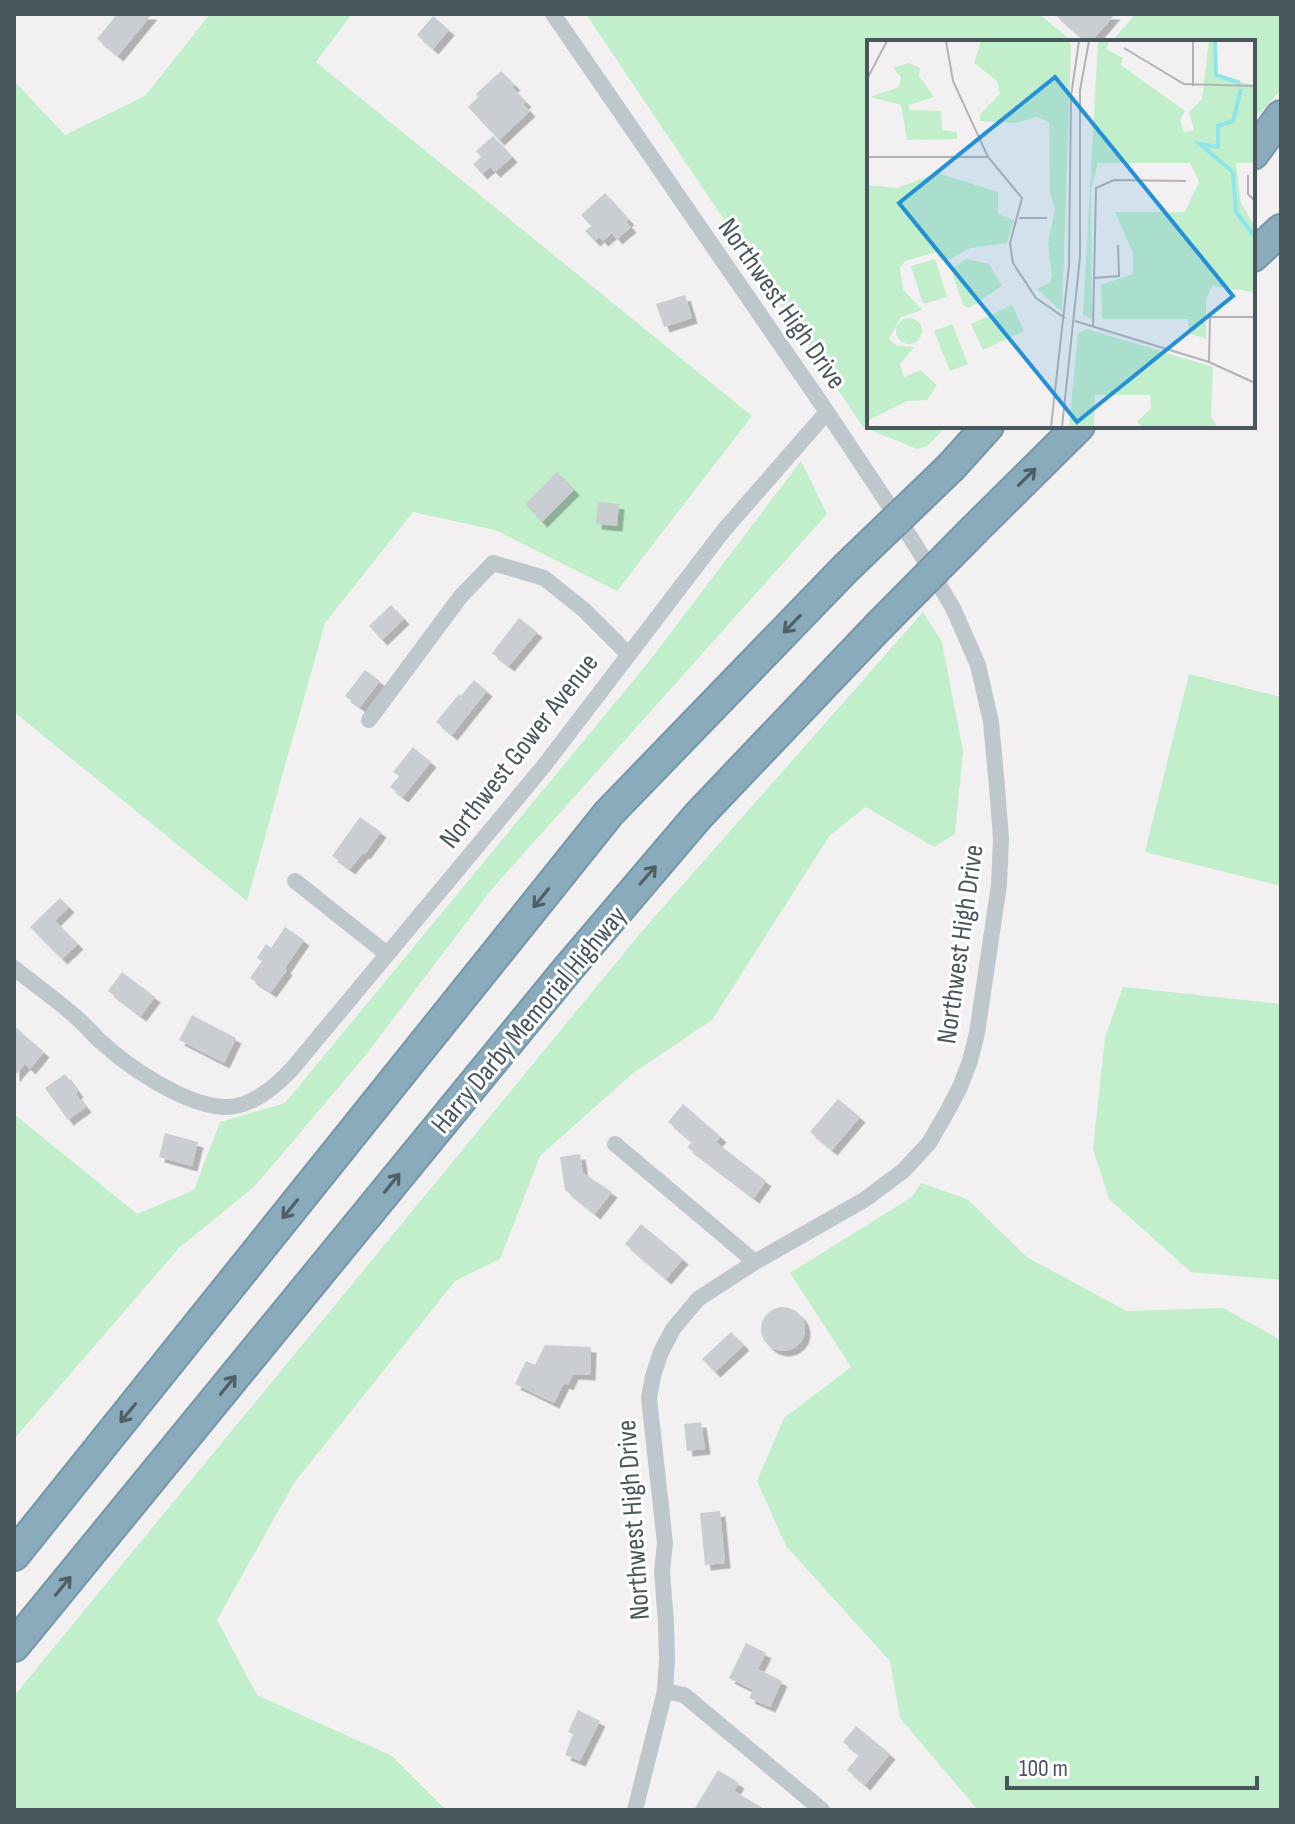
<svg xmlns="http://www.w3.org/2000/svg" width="1295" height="1824" font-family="'Sofia Sans Condensed',sans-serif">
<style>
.green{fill:#c1eecb}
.building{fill:#caced2;filter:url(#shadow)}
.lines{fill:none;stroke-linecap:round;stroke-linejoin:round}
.motorway-casing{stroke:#7696a8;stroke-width:34}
.minor{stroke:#bdc7cc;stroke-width:16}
.motorway{stroke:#8aabbc;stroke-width:30}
.motorway-bridge-casing{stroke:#7696a8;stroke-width:34;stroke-linecap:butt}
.motorway-bridge{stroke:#8aabbc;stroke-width:30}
.oneway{stroke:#505f66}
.labels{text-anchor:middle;stroke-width:6;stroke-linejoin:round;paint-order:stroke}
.street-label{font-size:28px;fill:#49575d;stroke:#fff}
.inset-river{fill:none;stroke:#90e5e8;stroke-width:4}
.inset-road{fill:none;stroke:#afb3b6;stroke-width:2}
.view{fill:#2490d5;fill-opacity:0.15;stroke:#2490d5;stroke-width:4}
.inset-edge{fill:none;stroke:#49575d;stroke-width:4}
</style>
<defs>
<filter id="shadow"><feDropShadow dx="5.5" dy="5.5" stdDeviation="0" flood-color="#0004"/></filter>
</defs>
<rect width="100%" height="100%" fill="#f3f0f1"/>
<!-- green -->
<path class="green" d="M 210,14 L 352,14 L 316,62 L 752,416 L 617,591 L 495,530 L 413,512 L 325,623 L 247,901 L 14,712 L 14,81 L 65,135 L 145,96 Z
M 586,14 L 1039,14 L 1073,42 L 869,42 L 869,426 L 947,426 L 927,446 L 917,449 L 863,427 Z
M 1136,14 L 1281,14 L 1281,90 L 1253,120 L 1253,42 L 1111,42 Z
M 801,461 L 827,514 L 491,890 L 365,1056 L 255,1186 L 179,1248 L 14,1439 L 14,1114 L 137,1214 L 194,1190 L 220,1122 L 285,1103 L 647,664 Z
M 923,612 L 942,642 L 963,751 L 955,834 L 934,847 L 866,807 L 830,835 L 712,1020 L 632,1074 L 540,1156 L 500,1259 L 455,1281 L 294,1483 L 217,1620 L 257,1695 L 392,1756 L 446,1810 L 14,1810 L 14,1696 L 643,930 Z
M 1189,674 L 1281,697 L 1281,886 L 1145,852 Z
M 1123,987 L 1281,1004 L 1281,1280 L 1191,1272 L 1109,1199 L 1093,1149 L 1105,1037 Z
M 921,1183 L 967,1199 L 1028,1258 L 1127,1311 L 1223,1308 L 1281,1340 L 1281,1810 L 978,1810 L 900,1718 L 890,1661 L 786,1546 L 757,1481 L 784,1418 L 851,1367 L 790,1273 L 912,1197 Z"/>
<!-- building -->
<path class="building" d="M 117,14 L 152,14 L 118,56 L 97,39 Z
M 1054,14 L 1115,14 L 1091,42 L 1086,42 Z
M 433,16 L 449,30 L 433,49 L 417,35 Z
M 501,71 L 515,85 L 512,87 L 526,102 L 523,104 L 530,111 L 499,140 L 468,107 L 478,97 L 476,94 Z
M 493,136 L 512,157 L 495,172 L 490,167 L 482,174 L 473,164 L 481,157 L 476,151 Z
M 605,193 L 629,220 L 626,222 L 631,227 L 617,239 L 612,233 L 603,241 L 599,237 L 595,241 L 585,231 L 591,226 L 581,215 Z
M 685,295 L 692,318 L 664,327 L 656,304 Z
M 557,472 L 574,490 L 542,522 L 525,504 Z
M 598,502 L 619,504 L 617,526 L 596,524 Z
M 391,605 L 404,619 L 382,640 L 369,626 Z
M 519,618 L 537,632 L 509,666 L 492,653 Z
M 365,670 L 380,681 L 360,707 L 345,696 Z
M 474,680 L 487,691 L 452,735 L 436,722 L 459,694 L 461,696 Z
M 413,747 L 431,762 L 403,797 L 390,787 L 399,776 L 393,772 Z
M 360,817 L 381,832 L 365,854 L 363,853 L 350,869 L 332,856 Z
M 60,898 L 69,907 L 55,921 L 78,944 L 62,959 L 30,927 Z
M 285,927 L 304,940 L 285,968 L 287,970 L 271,992 L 250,978 L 262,961 L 257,958 L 266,944 L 271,948 Z
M 122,972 L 155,997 L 141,1016 L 108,991 Z
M 192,1015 L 236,1038 L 224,1063 L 179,1040 Z
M 14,1026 L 44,1052 L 30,1069 L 25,1064 L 14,1077 Z
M 65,1074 L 78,1092 L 76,1094 L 86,1107 L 68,1120 L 45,1088 Z
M 838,1099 L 860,1117 L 832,1150 L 810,1132 Z
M 683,1104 L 721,1137 L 716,1142 L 766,1181 L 754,1198 L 687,1147 L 692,1142 L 668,1122 Z
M 165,1133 L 198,1142 L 192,1166 L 159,1157 Z
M 580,1154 L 583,1173 L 612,1192 L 595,1214 L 565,1190 L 560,1157 Z
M 641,1224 L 683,1259 L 666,1279 L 625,1244 Z
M761 1329a22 22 0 1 1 44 0a22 22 0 1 1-44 0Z
M 731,1332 L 744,1345 L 715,1372 L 702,1359 Z
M 545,1345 L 591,1347 L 590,1375 L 573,1374 L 568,1385 L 564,1383 L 554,1403 L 515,1384 L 526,1361 L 535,1365 Z
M 701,1422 L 705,1449 L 687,1451 L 684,1424 Z
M 720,1511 L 725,1563 L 705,1565 L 700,1513 Z
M 746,1643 L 766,1653 L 758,1669 L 782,1681 L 770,1707 L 749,1698 L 753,1690 L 729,1678 Z
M 578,1710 L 600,1721 L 580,1761 L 565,1755 L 573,1734 L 568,1732 Z
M 856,1726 L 890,1754 L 865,1785 L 847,1770 L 859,1755 L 843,1742 Z
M 718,1770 L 739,1783 L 734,1791 L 766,1810 L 694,1810 Z"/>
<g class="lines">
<defs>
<path id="motorway" d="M 1253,154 L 1281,116
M 1253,256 L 1281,230
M 951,467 L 988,426
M 975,529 L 1079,426
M 14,1555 L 609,813 L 846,568
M 14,1646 L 567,970 L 698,816 L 878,627"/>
</defs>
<!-- motorway casing -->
<use href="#motorway" class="motorway-casing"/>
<!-- minor -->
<path class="minor" d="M 553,14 L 827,412 L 916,546 L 953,608 L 978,665 L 991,722 L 997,787 L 1001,839 L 999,885 L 977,1033 L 970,1061 L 960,1087 L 947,1112 L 929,1143 L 903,1171 L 864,1200 L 755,1262 L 698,1299 L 673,1329 L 661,1352 L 653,1376 L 649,1398 L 665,1543 L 662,1571 L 666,1623 L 667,1659 L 665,1691 L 635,1810
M 369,720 L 461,596 L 493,563 L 544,578 L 583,609 L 628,654
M 295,881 L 387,954
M 14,968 C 35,985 57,1000 77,1018 C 85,1025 92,1033 99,1040 C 128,1067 184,1105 224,1107 C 251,1108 275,1087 292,1069 L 543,767 L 724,530 L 827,412
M 615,1144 L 755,1262
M 665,1691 L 684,1695 L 822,1810"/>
<!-- motorway -->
<use href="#motorway" class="motorway"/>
<defs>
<path id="motorway-bridge" d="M 846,568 L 951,467
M 878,627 L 975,529"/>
</defs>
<!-- motorway-bridge casing -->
<use href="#motorway-bridge" class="motorway-bridge-casing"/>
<!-- motorway-bridge -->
<use href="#motorway-bridge" class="motorway-bridge"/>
</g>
<!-- one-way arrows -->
<defs><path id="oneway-shaft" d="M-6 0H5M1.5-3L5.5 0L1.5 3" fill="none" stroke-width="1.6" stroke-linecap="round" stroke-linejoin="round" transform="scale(2)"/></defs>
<g class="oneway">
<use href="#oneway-shaft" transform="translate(1027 477) rotate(-45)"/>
<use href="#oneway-shaft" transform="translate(792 624) rotate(134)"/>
<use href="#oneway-shaft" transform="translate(648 875) rotate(-49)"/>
<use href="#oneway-shaft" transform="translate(541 898) rotate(129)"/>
<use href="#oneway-shaft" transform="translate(392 1183) rotate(-51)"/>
<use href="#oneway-shaft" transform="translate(290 1209) rotate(129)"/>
<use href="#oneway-shaft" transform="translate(228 1385) rotate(-51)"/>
<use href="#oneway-shaft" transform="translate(128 1413) rotate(129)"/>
<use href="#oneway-shaft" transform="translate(63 1586) rotate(-51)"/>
</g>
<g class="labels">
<!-- street labels -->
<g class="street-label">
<text transform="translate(783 303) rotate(55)" y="10">Northwest High Drive</text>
<text transform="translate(518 750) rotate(-52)" y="10">Northwest Gower Avenue</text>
<text transform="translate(959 944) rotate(-82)" y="10">Northwest High Drive</text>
<text transform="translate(528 1019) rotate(-50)" y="10">Harry Darby Memorial Highway</text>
<text transform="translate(632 1520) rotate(-94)" y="10">Northwest High Drive</text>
</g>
</g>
<!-- overview -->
<g transform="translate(867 40)">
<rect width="388" height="388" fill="#f3f0f1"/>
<path d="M 114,1 L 202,1 L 204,7 L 195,272 L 170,249 L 183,243 L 185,236 L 181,203 L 188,169 L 183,153 L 182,82 L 170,77 L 148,83 L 113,81 L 113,74 L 133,54 L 130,41 L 107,23 ZM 231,1 L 243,1 L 239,9 L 256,18 L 254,25 L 318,71 L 313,80 L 317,92 L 327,90 L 322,72 L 335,59 L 342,1 L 348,1 L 349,38 L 388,45 L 388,123 L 369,123 L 374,163 L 388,186 L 388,252 L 345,246 L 339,259 L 339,299 L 322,293 L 321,279 L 235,279 L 234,245 L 266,234 L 266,213 L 248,172 L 318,172 L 332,142 L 323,123 L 231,123 L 224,151 L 225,279 L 216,275 ZM 42,23 L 53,28 L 52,36 L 67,57 L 42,65 L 42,70 L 74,71 L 75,90 L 90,92 L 90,99 L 40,100 L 34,65 L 3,57 L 32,47 L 34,37 L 26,28 ZM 71,133 L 131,152 L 131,174 L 147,180 L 140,203 L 103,208 L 81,220 L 73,211 L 38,221 L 33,228 L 36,249 L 55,270 L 34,277 L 22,299 L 30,306 L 47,307 L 33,324 L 37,337 L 53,330 L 70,345 L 60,360 L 40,361 L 0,381 L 0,145 L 30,148 ZM 68,219 L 80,257 L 56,264 L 44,226 ZM 99,219 L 122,224 L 135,246 L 102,268 L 96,265 L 84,229 ZM 145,265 L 157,291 L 116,310 L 104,284 ZM29 291a13 13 0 1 1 26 0a13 13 0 1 1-26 0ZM 85,284 L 101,324 L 83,331 L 67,291 ZM 220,289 L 346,327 L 344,376 L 350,387 L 276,387 L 270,382 L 284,368 L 283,355 L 228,355 L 227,387 L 202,387 L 211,293 Z" fill="#c1eecb"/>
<path class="inset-river" d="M 348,1 L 349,35 L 373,43M 374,49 L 366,81 L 351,86 L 351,107 L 333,104 L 366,132 L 369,172 L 388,197"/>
<path class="inset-road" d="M 79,1 L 86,41 L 121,117 L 155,158 L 143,203 L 146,223 L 169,258 L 198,278M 257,8 L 317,44 L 388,46M 0,39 L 20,1M 326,46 L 326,1M 0,117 L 121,117M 381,135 L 381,154 L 388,161M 152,178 L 180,178M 227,238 L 252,236 L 251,205M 208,281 L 342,322 L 388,343M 226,287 L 229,148 L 247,140 L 319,141M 342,322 L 343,277 L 388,277M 184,387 L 202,226 L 204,56 L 212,1M 195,387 L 213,217 L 213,50 L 222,1"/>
<path class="view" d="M 188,37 L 366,256 L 210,382 L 32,163 Z"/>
<rect width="388" height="388" class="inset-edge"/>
</g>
<!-- border -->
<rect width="1295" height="1824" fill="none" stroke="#49575d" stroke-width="32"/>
<!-- scale -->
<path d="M1007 1776v12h250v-12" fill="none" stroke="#49575d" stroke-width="4"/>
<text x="1019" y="1776" font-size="24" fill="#49575d" stroke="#ffffff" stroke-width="6" paint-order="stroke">100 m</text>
</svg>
